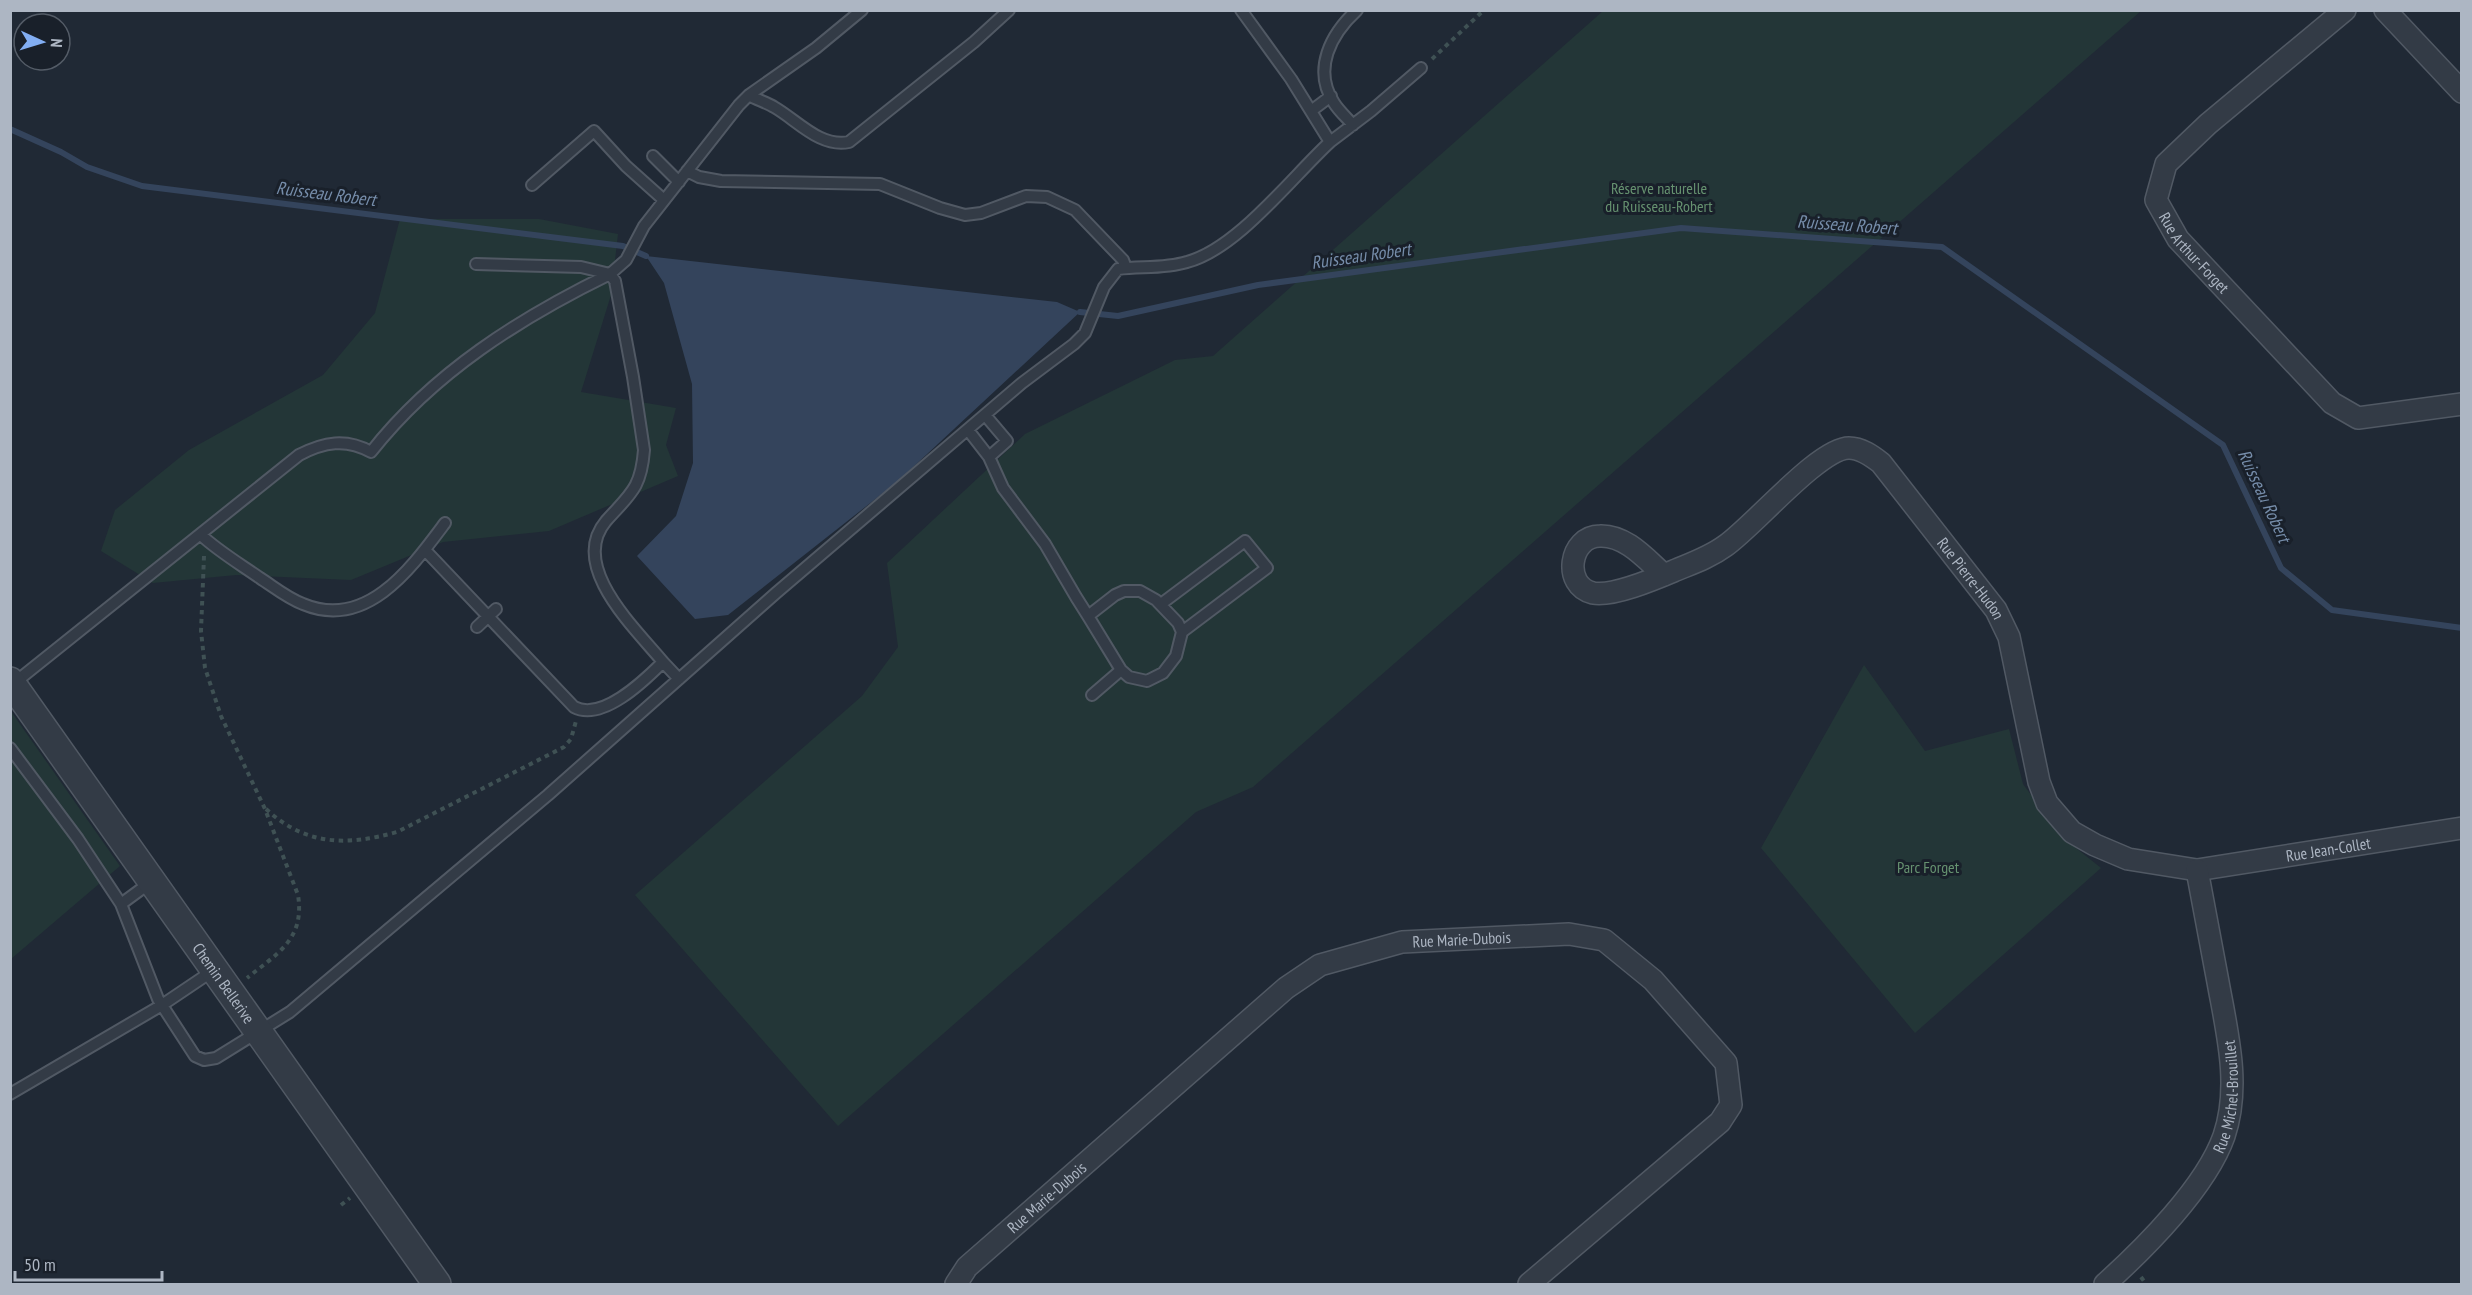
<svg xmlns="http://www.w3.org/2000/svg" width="2472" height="1295" font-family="'PT Sans Narrow',sans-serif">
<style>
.green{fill:#233637}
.water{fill:#34445c}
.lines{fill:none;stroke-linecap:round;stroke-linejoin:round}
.stream{stroke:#34445c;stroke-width:6}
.service-casing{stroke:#515964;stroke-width:14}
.minor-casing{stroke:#515964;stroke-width:24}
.tertiary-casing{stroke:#515964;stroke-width:30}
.path{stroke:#3f5154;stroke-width:4;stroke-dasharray:4.5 4.5;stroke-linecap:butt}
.service{stroke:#333b46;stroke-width:10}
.minor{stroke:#333b46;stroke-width:21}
.tertiary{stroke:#333b46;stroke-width:27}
.labels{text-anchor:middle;stroke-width:6;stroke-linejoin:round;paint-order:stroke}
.park-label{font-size:16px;fill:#669270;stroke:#19202a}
.street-label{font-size:16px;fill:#adb6c3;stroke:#19202a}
.water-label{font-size:18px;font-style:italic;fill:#768daa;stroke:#19202a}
</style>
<rect width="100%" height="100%" fill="#202935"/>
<!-- green -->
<path class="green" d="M 1603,11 L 2141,11 L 1253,787 L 1196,812 L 838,1126 L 635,895 L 862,696 L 898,647 L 887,563 L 1025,434 L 1175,360 L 1213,356 Z
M 400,219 L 539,219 L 618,234 L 611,295 L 581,392 L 676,408 L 666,445 L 678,476 L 549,531 L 443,542 L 351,580 L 236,575 L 153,583 L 101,551 L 115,510 L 189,450 L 323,375 L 375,313 Z
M 1864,665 L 1925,751 L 2009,729 L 2023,784 L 2061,836 L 2101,868 L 1915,1033 L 1761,848 Z
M 10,710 L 120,866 L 11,959 L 10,959 Z"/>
<!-- water -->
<path class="water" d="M 646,256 L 1057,302 L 1080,312 L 897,482 L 728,615 L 695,619 L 637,556 L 676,516 L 693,463 L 692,384 L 664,283 Z"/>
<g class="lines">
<!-- stream -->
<path class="stream" d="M 10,129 L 61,152 L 87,167 L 142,186 L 623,246 L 646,256
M 1080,312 L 1118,316 L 1258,285 L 1681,228 L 1942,247 L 2223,445 L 2281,568 L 2332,610 L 2462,628"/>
<defs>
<path id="service" d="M 749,95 C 757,100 766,102 774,107 C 797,120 820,148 849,142 L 974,42 L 1009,10
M 1311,111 L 1331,96
M 1353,125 C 1347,118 1339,111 1334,103 C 1312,69 1331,34 1357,10
M 1330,142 L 1371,111 L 1421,68
M 653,156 L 679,182
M 687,171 L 699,177 L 721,181 L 880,184 L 940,208 L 965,215 L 981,213 L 1026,196 L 1047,197 L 1075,210 L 1123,260 L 1126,268
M 532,185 L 594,131 L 626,166 L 664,200
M 476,264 L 581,267 L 610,274 L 615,281 L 633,377 L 644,450 C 641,489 630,494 606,521 C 568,566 635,628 663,662
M 985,415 L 1007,441 L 989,457
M 968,430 L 989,457 L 1003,488 L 1045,544 L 1076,597 L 1088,616 L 1121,670 L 1129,677 L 1147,681 L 1163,673 L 1176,656 L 1182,632 L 1178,623 L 1156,600 L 1140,591 L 1124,591 L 1115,595 L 1088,616
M 201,535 C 218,551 240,564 260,578 C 274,587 287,598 303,604 C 367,631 412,567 445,523
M 425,550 L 574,707 C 602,722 644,681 663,662 L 679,679
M 1161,604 L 1245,541 L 1267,568 L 1182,632
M 477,627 L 496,609
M 13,684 L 299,455 C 324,442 346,438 371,452 C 434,372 520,318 610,274 L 626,260 L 644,226 L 739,105 L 749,95 L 816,48 L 862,10
M 1092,695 L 1121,670
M 10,748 L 78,839 L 121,904 L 158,999 L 195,1056 L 204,1060 L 216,1058 L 290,1012 L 548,795 L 776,593 L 1022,383 L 1074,344 L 1085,333 L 1104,287 L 1118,269 C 1141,266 1164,269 1187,262 C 1237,249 1291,178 1330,142 L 1291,79 L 1241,10
M 121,904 L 151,882
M 10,1094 L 162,1005 L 214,970"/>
<g id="minor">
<path id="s1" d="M 2345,10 L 2208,124 L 2166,164 L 2156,200 L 2178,239 L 2332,403 L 2358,418 L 2462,404"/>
<path d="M 2385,10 L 2462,92"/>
<path id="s2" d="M 1664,575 C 1646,559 1626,535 1600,536 C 1569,536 1562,586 1593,593 C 1613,597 1657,578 1676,570 C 1693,563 1710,557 1725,546 C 1753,527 1819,448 1849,448 C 1861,448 1872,456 1881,463 L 1996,610 L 2009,637 L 2039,782 L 2047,803 L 2072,832 L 2095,845 L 2128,859 L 2197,870 L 2462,828"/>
<path id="s3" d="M 956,1284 L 967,1267 L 1286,988 L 1320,965 L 1402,942 L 1569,934 L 1604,940 L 1653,980 L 1726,1063 L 1731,1105 L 1720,1122 L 1529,1284"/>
<path id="s4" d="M 2105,1284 C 2145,1248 2206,1187 2224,1136 C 2241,1086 2227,1032 2218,982 C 2211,945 2204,907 2197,870"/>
</g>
<g id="tertiary">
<path id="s5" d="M 10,681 L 437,1284"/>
</g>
</defs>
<!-- service casing -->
<use href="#service" class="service-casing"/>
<!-- minor casing -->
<use href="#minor" class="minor-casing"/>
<!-- tertiary casing -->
<use href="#tertiary" class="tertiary-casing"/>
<!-- path -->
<path class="path" d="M 1432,59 L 1484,10
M 204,556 L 201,631 L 205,668 L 221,716 L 265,809 L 298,895 C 305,939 278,953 247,978
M 266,809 C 306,846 347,846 397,832 L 564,747 L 571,739 L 576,721
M 341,1205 L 350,1198
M 2141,1277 L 2146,1284"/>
<!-- service -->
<use href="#service" class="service"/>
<!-- minor -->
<use href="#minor" class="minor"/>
<!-- tertiary -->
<use href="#tertiary" class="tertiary"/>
</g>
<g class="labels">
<!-- park labels -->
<g class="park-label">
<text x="1659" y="194">Réserve naturelle<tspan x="1659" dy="18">du Ruisseau-Robert</tspan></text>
<text x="1928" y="873">Parc Forget</text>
</g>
<!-- street labels -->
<g class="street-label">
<text dy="6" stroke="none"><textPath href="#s1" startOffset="339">Rue Arthur-Forget</textPath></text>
<text dy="6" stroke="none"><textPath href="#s2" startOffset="642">Rue Pierre-Hudon</textPath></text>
<text dy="6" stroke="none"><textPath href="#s2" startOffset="1186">Rue Jean-Collet</textPath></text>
<text dy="6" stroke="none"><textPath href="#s3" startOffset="630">Rue Marie-Dubois</textPath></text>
<text dy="6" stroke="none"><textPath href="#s5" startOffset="370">Chemin Bellerive</textPath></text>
<text dy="6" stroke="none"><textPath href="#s4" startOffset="231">Rue Michel-Brouillet</textPath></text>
<text dy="6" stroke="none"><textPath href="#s3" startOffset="126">Rue Marie-Dubois</textPath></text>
</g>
<!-- water labels -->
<g class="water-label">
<text transform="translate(326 194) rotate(7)" y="6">Ruisseau Robert</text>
<text transform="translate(1847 225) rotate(4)" y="6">Ruisseau Robert</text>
<text transform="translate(1361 256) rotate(-8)" y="6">Ruisseau Robert</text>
<text transform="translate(2264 496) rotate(65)" y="6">Ruisseau Robert</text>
</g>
</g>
<!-- border -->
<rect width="2472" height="1295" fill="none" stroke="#adb6c3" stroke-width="24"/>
<!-- north arrow -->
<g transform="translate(42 42) rotate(94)"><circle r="28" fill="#19202a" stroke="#545c67" stroke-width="1.5"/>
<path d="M0-4.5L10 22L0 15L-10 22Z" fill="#82aef3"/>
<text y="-9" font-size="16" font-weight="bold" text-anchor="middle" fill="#adb6c3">N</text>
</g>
<!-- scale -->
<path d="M15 1271v9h147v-9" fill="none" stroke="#adb6c3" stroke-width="3"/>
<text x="24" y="1271" font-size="18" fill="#adb6c3" stroke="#19202a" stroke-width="4.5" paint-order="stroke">50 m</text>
</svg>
